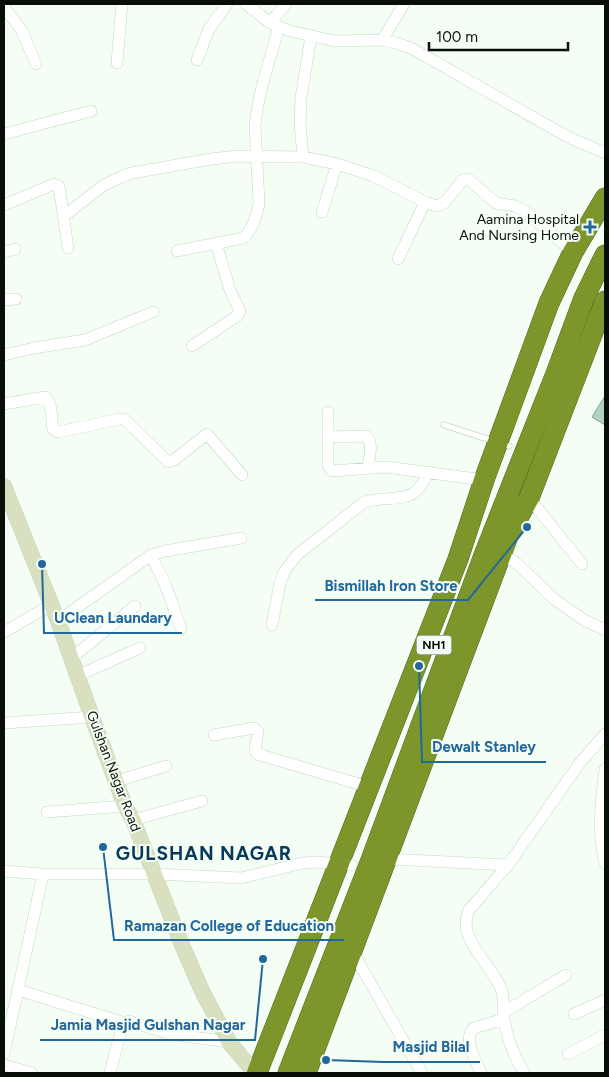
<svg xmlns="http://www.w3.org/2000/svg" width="609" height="1077" font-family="Figtree,sans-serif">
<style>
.building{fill:#b2d2c2;stroke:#7f9e8f}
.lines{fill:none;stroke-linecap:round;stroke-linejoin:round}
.lane-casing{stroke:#c2d8c0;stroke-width:7}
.street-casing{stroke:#c2d8c0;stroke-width:12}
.secondary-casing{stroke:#c2d8c0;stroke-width:16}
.highway-casing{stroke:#53671f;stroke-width:21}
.lane{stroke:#fff;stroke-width:5.5}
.street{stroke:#fff;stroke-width:11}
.secondary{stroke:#d8e0c0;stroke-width:15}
.highway{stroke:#7c962c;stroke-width:20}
.poi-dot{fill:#23679c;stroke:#f5fef4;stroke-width:2}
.labels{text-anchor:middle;stroke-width:4;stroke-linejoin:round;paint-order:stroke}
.shield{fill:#f5fef4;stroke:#4e574e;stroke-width:1}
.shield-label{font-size:12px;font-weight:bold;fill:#070f07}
.poi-label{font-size:14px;fill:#070f07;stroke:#f5fef4;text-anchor:end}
.street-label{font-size:14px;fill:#070f07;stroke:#f5fef4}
.district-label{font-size:19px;font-weight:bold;letter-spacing:1px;fill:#07395c;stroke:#f5fef4}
.leader{fill:none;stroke:#23679c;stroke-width:2}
.callout-dot{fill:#23679c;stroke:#f5fef4;stroke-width:2}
.callout-label{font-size:15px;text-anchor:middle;font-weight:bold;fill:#23679c;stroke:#f5fef4;stroke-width:4;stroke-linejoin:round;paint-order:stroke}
</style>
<rect width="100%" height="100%" fill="#f5fef4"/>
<!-- building -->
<path class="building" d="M 605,396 L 605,425 L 592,417 Z"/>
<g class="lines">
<defs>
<path id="lane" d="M 444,425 L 509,446"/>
<path id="street" d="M 246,4 L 270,23 L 290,31 L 335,41 L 382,40 L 396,43 L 411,48 L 552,128 L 570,138 L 605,153
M 4,7 L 22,31 L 36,64
M 270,23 L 286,4
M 382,40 L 404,4
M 197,60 L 209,29 L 227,4
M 117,63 L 122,4
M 4,134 L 91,111
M 303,157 L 300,125 L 301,98 L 311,36
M 4,205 L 54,184 L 59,186 L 68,248
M 322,212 L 337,164
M 64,216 L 104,185 L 121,177 L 132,173 L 211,159 L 238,156 L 303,157 L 337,164 L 374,176 L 425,202 L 436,206 L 444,203 L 463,180 L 468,179 L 496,203 L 515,206 L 525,211 L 573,252
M 177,251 L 243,238 C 252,231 258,214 259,202 L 255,126 C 258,92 270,60 279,27
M 4,252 L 15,249
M 398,259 L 425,202
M 4,300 L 16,299
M 192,346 L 237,316 L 240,311 L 230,290 L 216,243
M 4,355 L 34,348 L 85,340 L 153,312
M 4,404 L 45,397 C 53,404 51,419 53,429 L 58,432 L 120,419 L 124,419 L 168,462 L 174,460 L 207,434 L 242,475
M 328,412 L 328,465 L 332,471 L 386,467 L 484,480
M 328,437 L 366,436 C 374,443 369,458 368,468
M 529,498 L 582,564
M 501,554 L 515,562 L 554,599 L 584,620 L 605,630
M 151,555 L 165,584 L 181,628
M 58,621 L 151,555 L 165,551 L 241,538
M 272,625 L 280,583 L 284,572 L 297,555 L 363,503 C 377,496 404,502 415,492 C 421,487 425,479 429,472
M 4,632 L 51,605
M 73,657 L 135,606
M 79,675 L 140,648
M 4,723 L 92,717
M 214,735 L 254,728 L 258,732 L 255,751 L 257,754 L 369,787
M 605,769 C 601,799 597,833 605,863
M 117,781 L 166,766
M 47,812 L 125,806
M 133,820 L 202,801
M 388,859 L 508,865
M 4,871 L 43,874 L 155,874 L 241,878 L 303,863 L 316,862 L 351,865
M 352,951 L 422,1073
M 18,990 L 125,1023
M 504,1012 L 566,975
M 574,1014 L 605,1000
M 4,1054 L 43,874
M 568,1054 L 605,1035
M 4,1065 L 32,1073
M 110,1073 L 122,1027 L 125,1023 L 129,1021 L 170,1034 L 229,1042
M 481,1073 C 476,1061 462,1039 474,1028 L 504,1019
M 524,1073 C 514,1056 507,1040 504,1019 C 503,1011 504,1001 502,992 C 495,966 455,940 469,910 L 508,865 L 579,764 L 605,734"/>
<path id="secondary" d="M 4,486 L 58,621 L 92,717 L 125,806 L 133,820 L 182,945 L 203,993 L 229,1042 L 255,1073"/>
<path id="highway" d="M 498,545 L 508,536 L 529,498 L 605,301
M 257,1073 L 458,559 L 484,480 L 549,303 L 573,252 L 605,198
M 288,1073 L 371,860 L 486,550 L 557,371 L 584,298 L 605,255
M 306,1073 L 508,536"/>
</defs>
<!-- lane casing -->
<use href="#lane" class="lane-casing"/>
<!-- street casing -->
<use href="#street" class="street-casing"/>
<!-- secondary casing -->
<use href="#secondary" class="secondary-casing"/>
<!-- highway casing -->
<use href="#highway" class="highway-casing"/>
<!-- lane -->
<use href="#lane" class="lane"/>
<!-- street -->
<use href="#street" class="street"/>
<!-- secondary -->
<use href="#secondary" class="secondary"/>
<!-- highway -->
<use href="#highway" class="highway"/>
</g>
<!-- markers -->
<path class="poi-dot" d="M587.5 219.5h5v5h5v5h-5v5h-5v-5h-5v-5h5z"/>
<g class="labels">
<!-- shield labels -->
<rect class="shield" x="416.5" y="635.5" width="35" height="19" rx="4"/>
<g class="shield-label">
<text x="434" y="649">NH1</text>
</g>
<!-- poi labels -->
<g class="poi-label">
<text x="579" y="224">Aamina Hospital<tspan x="579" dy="16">And Nursing Home</tspan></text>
</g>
<!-- street labels -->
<g class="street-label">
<text transform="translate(114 771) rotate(69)" y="5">Gulshan Nagar Road</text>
</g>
<!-- district labels -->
<g class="district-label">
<text x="204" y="860">GULSHAN NAGAR</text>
</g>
</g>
<!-- callouts -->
<path class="leader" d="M527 527L468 600H315M42 564L44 633H182M419 666L422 762H546M103 847L114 940H344M263 959L255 1040H40M326 1060L383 1062H480"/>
<g class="callout-dot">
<circle cx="527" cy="527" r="5"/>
<circle cx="42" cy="564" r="5"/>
<circle cx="419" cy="666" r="5"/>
<circle cx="103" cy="847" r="5"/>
<circle cx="263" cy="959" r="5"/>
<circle cx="326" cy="1060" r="5"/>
</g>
<g class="callout-label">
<text x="391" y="591">Bismillah Iron Store</text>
<text x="113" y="623">UClean Laundary</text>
<text x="484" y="752">Dewalt Stanley</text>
<text x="229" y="931">Ramazan College of Education</text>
<text x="148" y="1030">Jamia Masjid Gulshan Nagar</text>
<text x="431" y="1052">Masjid Bilal</text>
</g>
<!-- border -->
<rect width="609" height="1077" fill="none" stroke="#070f07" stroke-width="10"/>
<!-- scale -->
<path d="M429 42v8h139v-8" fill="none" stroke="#070f07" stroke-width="2.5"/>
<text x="436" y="42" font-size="15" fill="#070f07" stroke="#f5fef4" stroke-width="4" paint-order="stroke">100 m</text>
</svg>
